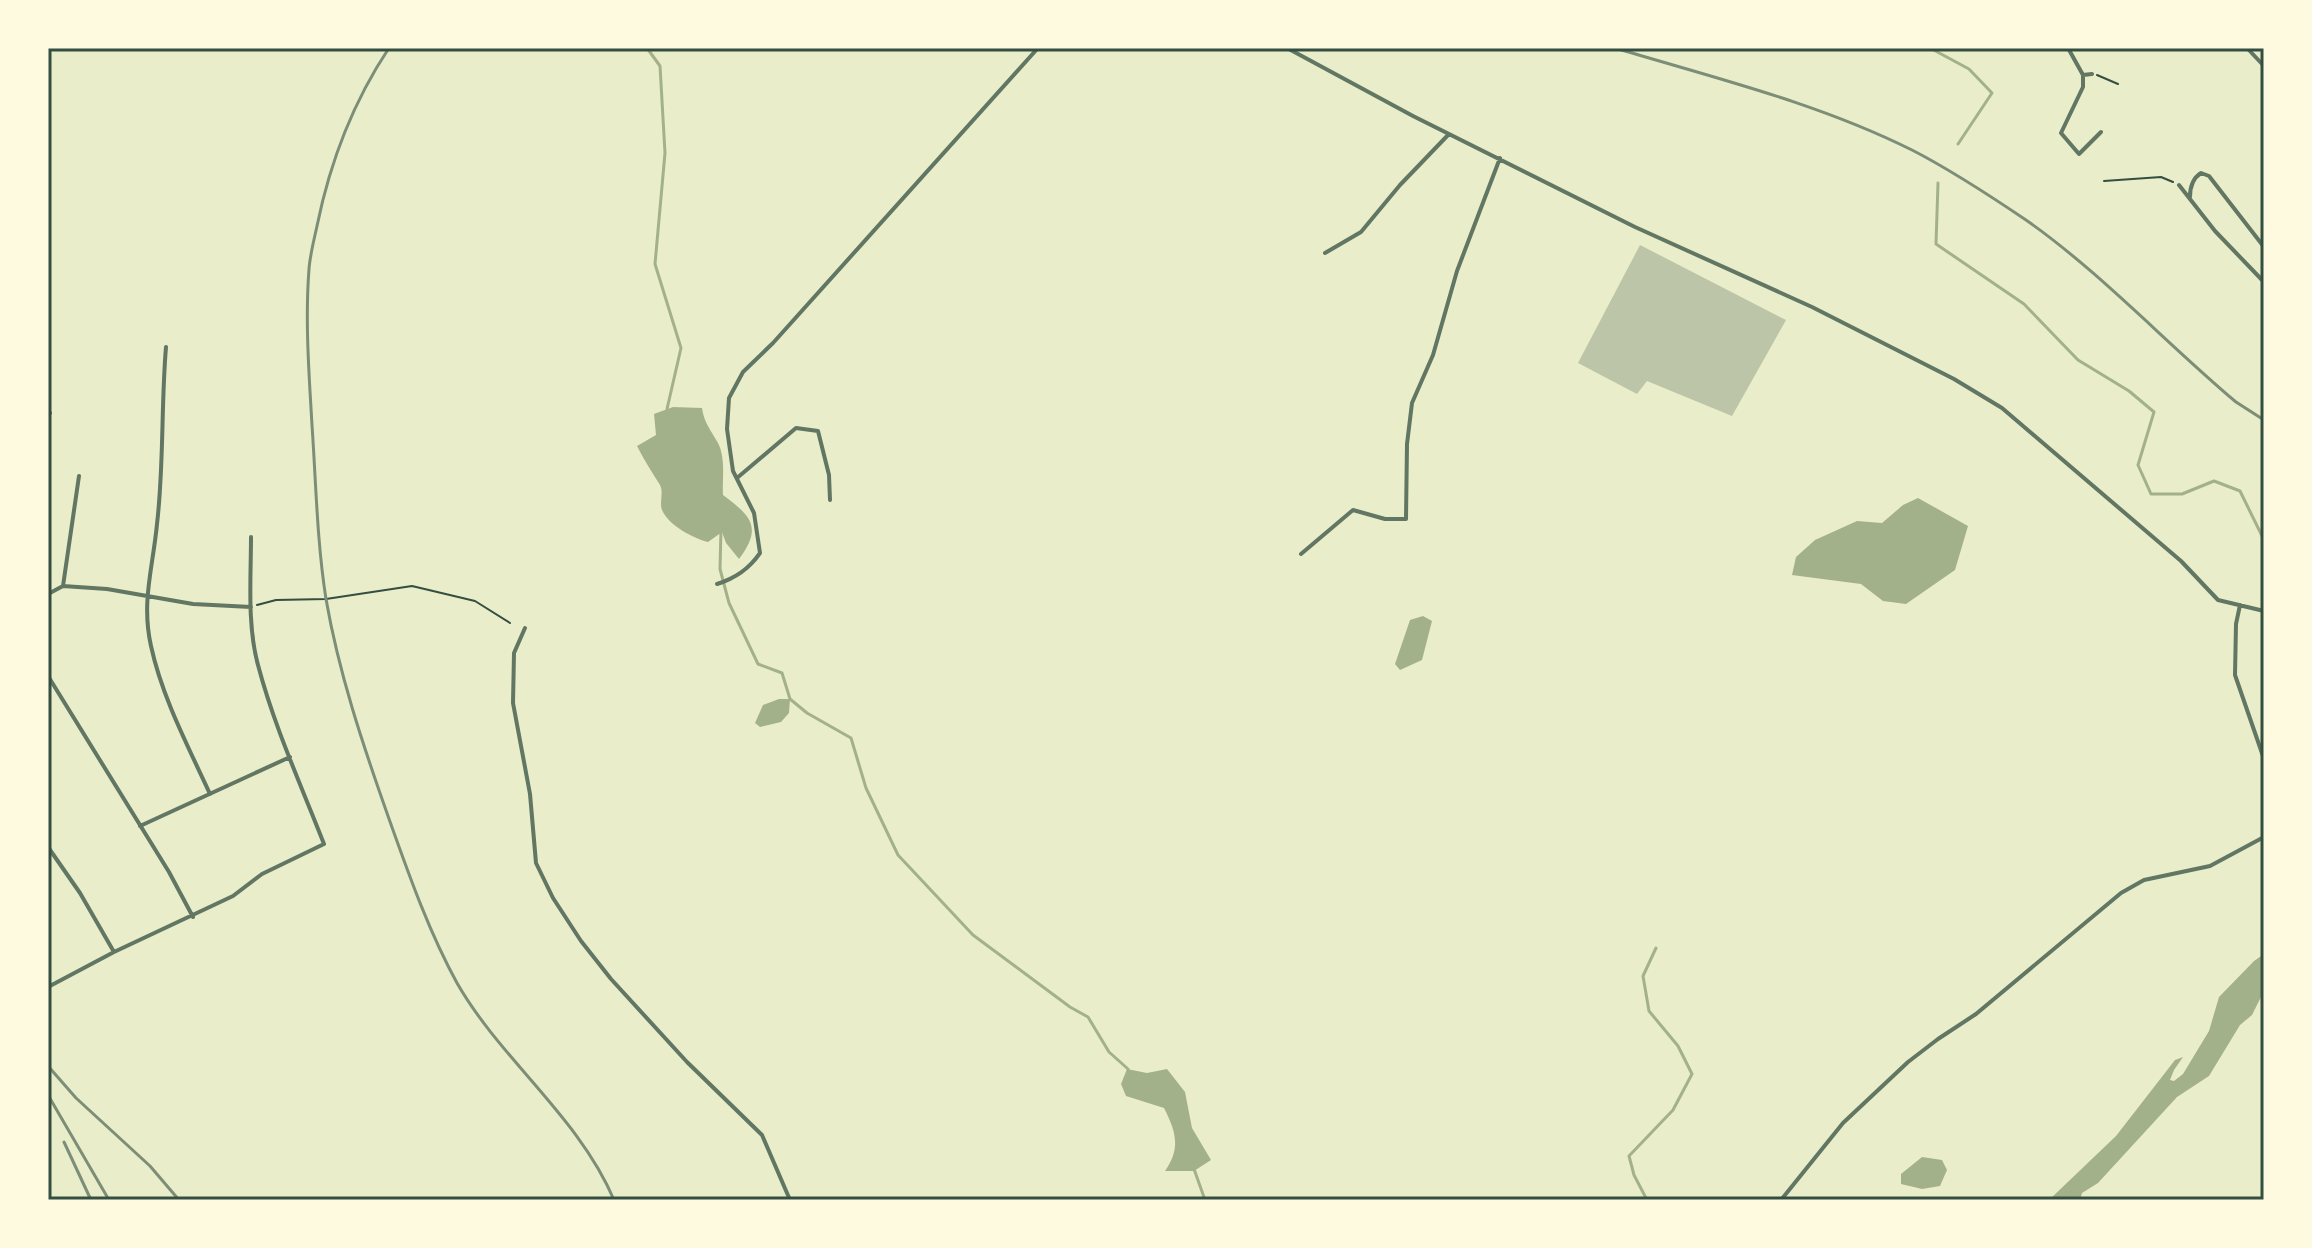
<svg xmlns="http://www.w3.org/2000/svg" width="2312" height="1248" font-family="Overpass,sans-serif">
<style>
.water{fill:#a3b18a}
.lines{fill:none;stroke-linecap:round;stroke-linejoin:round}
.stream{stroke:#a3b18a;stroke-width:3}
.building{fill:#bcc5a7}
.path{stroke:#344e41;stroke-width:2}
.minor{stroke:#617663;stroke-width:4}
.rail{stroke:#7c8e77;stroke-width:3}
.neatline{fill:none;stroke:#344e41;stroke-width:3}
</style>
<rect width="100%" height="100%" fill="#e9edc9"/>
<!-- water -->
<path class="water" d="M 673,407 L 702,408 C 704,423 711,430 718,443 C 726,459 722,478 723,495 C 751,516 763,527 739,559 L 726,543 L 722,532 L 708,542 C 693,538 669,526 662,510 C 659,502 664,493 660,485 C 652,472 644,460 637,446 L 656,435 L 654,414 Z
M 1918,498 L 1968,526 L 1955,570 L 1906,604 L 1883,601 L 1861,584 L 1792,575 L 1796,557 L 1815,540 L 1857,521 L 1882,523 L 1903,505 Z
M 1423,616 L 1432,621 L 1422,660 L 1400,670 L 1395,664 L 1410,620 Z
M 779,699 L 790,699 L 789,713 L 781,722 L 760,727 L 755,723 L 763,705 Z
M 2264,954 L 2264,991 L 2252,1015 L 2240,1025 L 2209,1076 L 2177,1097 L 2098,1183 L 2082,1193 L 2080,1200 L 2049,1200 L 2116,1136 L 2175,1060 L 2183,1057 L 2174,1070 L 2170,1080 L 2174,1081 L 2183,1074 L 2209,1031 L 2219,997 L 2254,961 Z
M 1127,1069 L 1147,1073 L 1167,1069 L 1185,1092 L 1192,1128 L 1211,1160 L 1194,1171 L 1165,1171 C 1181,1148 1176,1132 1164,1108 L 1126,1096 L 1121,1084 Z
M 1922,1157 L 1942,1160 L 1947,1170 L 1940,1186 L 1922,1189 L 1901,1184 L 1901,1174 Z"/>
<g class="lines">
<!-- stream -->
<path class="stream" d="M 647,48 L 660,66 L 665,153 L 655,264 L 681,348 L 667,409 L 668,413
M 1930,48 L 1969,69 L 1992,93 L 1958,144
M 1938,183 L 1936,244 L 2024,304 L 2078,360 L 2129,391 L 2154,412 L 2138,465 L 2151,494 L 2182,494 L 2214,481 L 2240,491 L 2264,540
M 721,529 L 720,569 L 729,603 L 758,664 L 782,673 L 790,699 L 807,713 L 851,738 L 866,788 L 898,855 L 973,935 L 1070,1007 L 1088,1017 L 1109,1052 L 1128,1069
M 1194,1169 L 1205,1200
M 1647,1200 L 1634,1175 L 1629,1156 L 1673,1110 L 1692,1074 L 1678,1046 L 1649,1011 L 1643,976 L 1656,948"/>
</g>
<!-- building -->
<path class="building" d="M 1640,245 L 1786,320 L 1732,416 L 1647,381 L 1637,394 L 1578,363 Z"/>
<g class="lines">
<!-- path -->
<path class="path" d="M 2097,75 L 2118,84
M 2104,181 L 2161,177 L 2173,182
M 257,605 L 276,600 L 326,599 L 412,586 L 475,601 L 510,623"/>
<!-- minor -->
<path class="minor" d="M 1287,48 L 1413,116 L 1635,227 L 1812,307 L 1954,379 L 2002,408 L 2181,561 L 2218,600 L 2264,611
M 2068,48 L 2083,75 L 2092,74
M 2247,48 L 2264,66
M 2083,75 L 2083,87 L 2061,133 L 2079,154 L 2101,132
M 2179,185 L 2215,231 L 2264,282
M 2190,197 C 2190,187 2193,178 2201,173 L 2209,176 L 2264,247
M 1325,253 L 1361,232 L 1400,185 L 1449,134
M 166,347 C 161,406 164,465 157,524 C 153,567 141,602 151,646 C 162,697 188,746 210,794
M 48,414 L 50,413
M 737,478 L 796,428 L 818,431 L 829,475 L 830,500
M 1301,554 L 1353,510 L 1385,519 L 1406,519 L 1407,444 L 1412,403 L 1433,355 L 1457,271 L 1500,158
M 717,584 C 736,578 749,569 760,553 L 754,513 L 733,471 L 727,429 L 729,398 L 743,372 L 773,343 L 1038,48
M 63,586 L 79,476
M 48,594 L 63,586 L 107,589 L 193,604 L 251,607
M 2240,605 L 2236,624 L 2235,675 L 2264,759
M 525,628 L 514,653 L 513,703 L 530,794 L 536,863 L 553,898 L 581,941 L 611,979 L 687,1062 L 762,1135 L 790,1200
M 48,676 L 169,872 L 193,917
M 140,826 L 290,757
M 48,847 L 80,893 L 114,952
M 48,987 L 114,952 L 233,896 L 262,874 L 324,844 C 301,785 274,726 258,665 C 247,625 251,578 251,537
M 1781,1200 L 1843,1123 L 1908,1062 L 1938,1039 L 1976,1014 L 2121,893 L 2144,880 L 2210,866 L 2264,837"/>
<!-- rail -->
<path class="rail" d="M 389,48 C 353,102 330,162 317,226 C 314,240 310,255 309,269 C 305,321 309,374 312,425 C 316,483 317,542 326,599 C 339,674 363,745 388,816 C 408,872 428,930 457,983 C 501,1060 579,1117 614,1200
M 1615,48 C 1715,78 1818,103 1912,150 C 1951,170 1989,195 2026,220 C 2099,271 2167,344 2236,402 L 2264,420
M 48,1066 L 76,1098 L 150,1166 L 179,1200
M 48,1095 L 109,1200
M 64,1142 L 91,1200"/>
</g>
<!-- border -->
<rect width="2312" height="1248" fill="none" stroke="#fefae0" stroke-width="100"/>
<rect x="50" y="50" width="2212" height="1148" class="neatline"/>
</svg>
